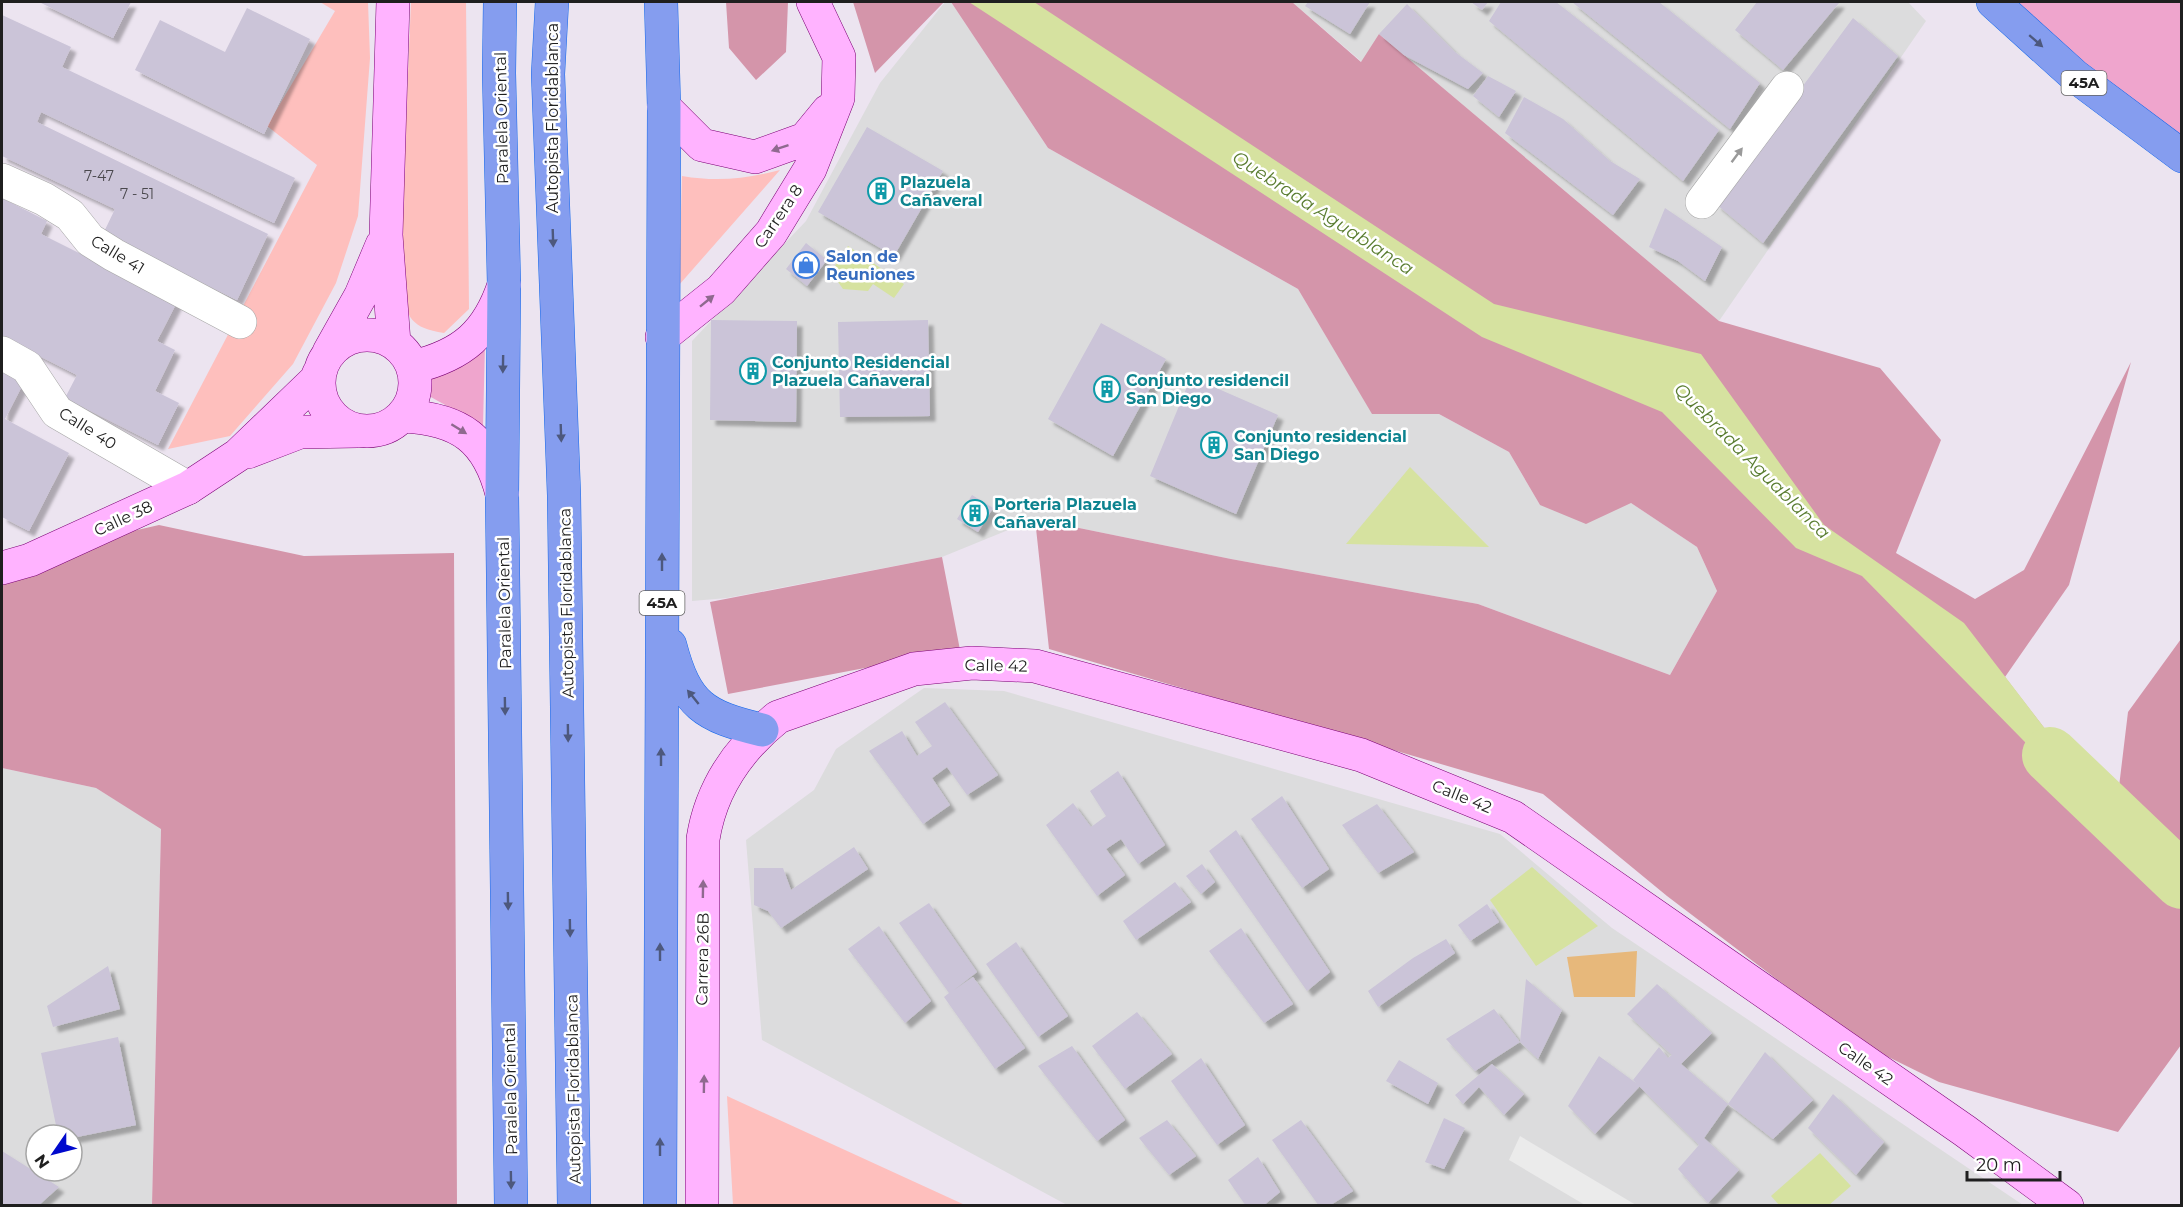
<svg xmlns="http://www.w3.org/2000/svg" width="2183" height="1207" font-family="Montserrat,sans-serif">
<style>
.residential{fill:#dcdcdd;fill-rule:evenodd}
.grass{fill:#efa5cd}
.forest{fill:#d495aa}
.park{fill:#febfbd}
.pitch{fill:#e7b87b}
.parking{fill:#ebebeb}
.water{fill:#d6e2a0}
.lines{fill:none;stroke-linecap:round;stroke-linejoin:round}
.river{stroke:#d6e2a0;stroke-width:56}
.building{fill:#cbc4d8;filter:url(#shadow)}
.street-casing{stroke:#a6a6a6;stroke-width:34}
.secondary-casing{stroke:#7b0074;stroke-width:34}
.highway-casing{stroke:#1468eb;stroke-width:34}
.street{stroke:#fff;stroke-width:33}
.secondary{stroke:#ffb3ff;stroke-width:33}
.highway{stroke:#859def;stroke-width:33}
.oneway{fill:#4d587d}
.oneway2{fill:#8f698f}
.oneway3{fill:#9a9a9a}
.labels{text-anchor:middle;stroke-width:5;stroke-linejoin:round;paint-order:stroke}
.number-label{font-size:14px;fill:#4a484d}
.shield{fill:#fff;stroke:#626262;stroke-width:1.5}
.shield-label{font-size:15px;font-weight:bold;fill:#1f1f1f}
.street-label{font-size:16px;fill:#1f1f1f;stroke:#fff}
.culture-label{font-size:16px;font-weight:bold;fill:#0d838f;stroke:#fff;text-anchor:start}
.shop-label{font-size:16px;font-weight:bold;fill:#366cbe;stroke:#fff;text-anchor:start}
.water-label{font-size:18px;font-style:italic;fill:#5a7d31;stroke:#fff}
</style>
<defs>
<filter id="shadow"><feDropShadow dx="5.5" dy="5.5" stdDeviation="1.5" flood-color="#0004"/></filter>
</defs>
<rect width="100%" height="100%" fill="#ece4f0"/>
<!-- residential -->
<path class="residential" d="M 945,2 L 951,2 L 1048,148 L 1298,289 L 1372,413 L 1439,414 L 1509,452 L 1540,505 L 1631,503 L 1697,547 L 1717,591 L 1670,675 L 1478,604 L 1231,559 L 1035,519 L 942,557 L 727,598 L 692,601 L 692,341 L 806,221 L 880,83 Z
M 1292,2 L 1908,2 L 1926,21 L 1719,321 L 1380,35 L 1362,62 Z
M 924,688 L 1004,691 L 1500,834 L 1612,928 L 2023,1205 L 1067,1205 L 762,1040 L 746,840 L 814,790 L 836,749 Z
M 2,768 L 96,788 L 161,828 L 152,1205 L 2,1205 ZM 36,1135 L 72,1135 L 72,1171 L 36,1171 Z"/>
<!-- grass -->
<path class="grass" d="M 2013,2 L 2181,2 L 2181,138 L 2135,109 Z
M 485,344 L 483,426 L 429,396 L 424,377 Z"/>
<!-- forest -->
<path class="forest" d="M 726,2 L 788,2 L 786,52 L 756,80 L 729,48 Z
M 853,2 L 944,2 L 875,73 Z
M 951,2 L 1292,2 L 1361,62 L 1379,34 L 1719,321 L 1880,368 L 1941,440 L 1896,553 L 1975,599 L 2024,570 L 2131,362 L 2069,585 L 2005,677 L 2115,820 L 2128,712 L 2181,639 L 2181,1045 L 2118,1132 L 1939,1082 L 1862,1044 L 1667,896 L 1543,794 L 1049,649 L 1035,519 L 1231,559 L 1478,604 L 1670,675 L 1717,591 L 1697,547 L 1631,503 L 1586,524 L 1540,505 L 1509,452 L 1439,414 L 1372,414 L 1298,289 L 1048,148 Z
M 159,525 L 304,556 L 454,553 L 457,1205 L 152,1205 L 161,829 L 96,788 L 2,768 L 2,561 Z
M 942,557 L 960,650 L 728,694 L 710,602 Z"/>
<!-- park -->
<path class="park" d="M 320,2 L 368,2 L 370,58 L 358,216 L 336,283 L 293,364 L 230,436 L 168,449 L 317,165 L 267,126 L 335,11 Z
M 411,2 L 466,2 L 469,309 L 444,333 C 411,328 408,318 399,288 Z
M 780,170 L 679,285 L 682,176 C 717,182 746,179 780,170 Z
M 727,1096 L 965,1205 L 733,1205 Z"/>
<!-- pitch -->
<path class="pitch" d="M 1637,951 L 1635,997 L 1574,997 L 1567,957 Z"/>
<!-- parking -->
<path class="parking" d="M 1520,1136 L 1636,1205 L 1585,1205 L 1509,1160 Z"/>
<!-- water -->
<path class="water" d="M 969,2 L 1034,2 L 1494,304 L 1701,354 L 1824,525 L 1964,623 L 2115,820 L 2181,845 L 2181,901 L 1862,576 L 1796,548 L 1662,412 L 1482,337 Z
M 848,246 L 904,284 L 894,298 L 873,284 L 868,291 L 843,289 L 831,272 Z
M 1410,467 L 1489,547 L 1346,544 Z
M 1532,867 L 1598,926 L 1536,966 L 1490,900 Z
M 1820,1153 L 1851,1186 L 1829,1205 L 1779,1205 L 1771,1196 Z"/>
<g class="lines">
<!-- river -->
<path class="river" d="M 2050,755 L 2182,881"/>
</g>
<!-- building -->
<path class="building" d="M 39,2 L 131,2 L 113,38 Z
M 1308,2 L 1370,2 L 1350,34 L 1305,6 Z
M 1471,2 L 1488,2 L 1482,10 Z
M 1501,2 L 1556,2 L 1719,130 L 1683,181 L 1489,21 Z
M 1572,2 L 1659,2 L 1760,83 L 1730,129 Z
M 1757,2 L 1838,2 L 1839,3 L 1783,70 L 1735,30 Z
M 1407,4 L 1455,52 L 1483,73 L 1468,89 L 1404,55 L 1379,34 Z
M 247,8 L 310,39 L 264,134 L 135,70 L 160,20 L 225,52 Z
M 2,15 L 71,47 L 62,67 L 295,178 L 274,223 L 41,112 L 37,122 L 268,234 L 237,300 L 103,234 L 115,209 L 2,156 Z
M 1853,18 L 1898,56 L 1763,243 L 1716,204 Z
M 1488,76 L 1516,91 L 1499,117 L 1473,96 Z
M 1524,97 L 1563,119 L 1610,161 L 1640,179 L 1613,215 L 1505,133 Z
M 867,127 L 943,171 L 894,256 L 818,212 Z
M 2,198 L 47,221 L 41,234 L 177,302 L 157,341 L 175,350 L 155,391 L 179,403 L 158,445 L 65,398 L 77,375 L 2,337 Z
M 1665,208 L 1722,247 L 1705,281 L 1678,261 L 1649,247 Z
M 806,243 L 827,260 L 807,286 L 786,269 Z
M 711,320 L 797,321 L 796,422 L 710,420 Z
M 928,320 L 930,416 L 840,417 L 838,322 Z
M 1101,323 L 1166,359 L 1113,456 L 1048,419 Z
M 2,371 L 24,382 L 5,419 L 69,453 L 29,531 L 2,517 Z
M 1191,377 L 1278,415 L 1236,514 L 1150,476 Z
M 972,495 L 993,508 L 978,532 L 957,519 Z
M 945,702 L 998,775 L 967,795 L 947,767 L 932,778 L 950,805 L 923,824 L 869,751 L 902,731 L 917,756 L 932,746 L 915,722 Z
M 1118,771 L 1165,845 L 1138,864 L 1121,839 L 1106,849 L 1125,875 L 1097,896 L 1046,825 L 1073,803 L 1091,827 L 1106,816 L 1090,791 Z
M 1282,796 L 1329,869 L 1302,888 L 1251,819 Z
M 1377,804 L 1414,852 L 1378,873 L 1342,825 Z
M 1236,830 L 1330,972 L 1307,991 L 1209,851 Z
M 854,847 L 868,869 L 781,928 L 768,911 L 754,905 L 754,868 L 783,868 L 791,890 Z
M 1202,864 L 1215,882 L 1201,894 L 1186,876 Z
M 1175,882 L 1191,902 L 1136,940 L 1123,921 Z
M 929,903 L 977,972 L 954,990 L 973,977 L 1025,1048 L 995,1069 L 944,997 L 949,993 L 899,923 Z
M 1487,904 L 1499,922 L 1470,941 L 1458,925 Z
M 879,926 L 931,1001 L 905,1023 L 848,949 Z
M 1241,928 L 1293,1004 L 1264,1023 L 1209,951 Z
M 1446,939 L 1455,953 L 1378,1007 L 1368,991 L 1413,958 Z
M 1016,942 L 1068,1016 L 1038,1037 L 986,964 Z
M 108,966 L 120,1009 L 53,1027 L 47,1006 Z
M 1526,979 L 1562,1010 L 1538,1059 L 1520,1042 L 1475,1071 L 1446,1039 L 1494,1009 L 1520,1042 Z
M 1657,984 L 1712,1033 L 1681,1064 L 1728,1104 L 1765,1052 L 1813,1100 L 1773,1139 L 1728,1104 L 1704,1138 L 1739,1170 L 1708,1203 L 1678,1169 L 1699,1145 L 1654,1101 L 1672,1076 L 1654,1101 L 1633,1080 L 1659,1047 L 1668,1058 L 1672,1055 L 1627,1014 Z
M 1137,1012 L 1172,1054 L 1125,1089 L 1092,1046 Z
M 118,1037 L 136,1125 L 72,1138 L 72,1135 L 58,1135 L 41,1053 Z
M 1072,1046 L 1125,1120 L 1097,1141 L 1038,1066 Z
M 1599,1056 L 1640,1086 L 1595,1134 L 1568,1106 Z
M 1201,1058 L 1245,1125 L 1217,1145 L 1171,1081 Z
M 1399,1060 L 1438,1083 L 1428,1104 L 1386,1081 Z
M 1492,1064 L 1524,1094 L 1504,1115 L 1479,1087 L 1463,1104 L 1455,1095 Z
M 1833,1094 L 1884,1142 L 1856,1175 L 1808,1128 Z
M 1444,1118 L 1465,1128 L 1444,1169 L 1425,1162 Z
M 1167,1120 L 1196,1156 L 1169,1175 L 1139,1138 Z
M 1301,1120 L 1353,1191 L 1329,1206 L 1319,1206 L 1272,1140 Z
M 2,1151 L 59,1187 L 38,1206 L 2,1206 Z
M 1258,1157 L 1280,1192 L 1263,1206 L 1246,1206 L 1228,1180 Z"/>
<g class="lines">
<defs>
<path id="street" d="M 2,180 L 44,199 L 70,215 L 90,240 L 114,255 L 240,322
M 1702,202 L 1787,88
M 2,353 L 27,367 L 57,412 L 188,488"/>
<path id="secondary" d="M 393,2 L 386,235 L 394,343
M 664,107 L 702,145 L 755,157 L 805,139 L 828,111
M319 383a48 48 0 1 1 96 0a48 48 0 1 1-96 0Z
M 662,337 L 721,290 L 771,233 L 810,169 L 838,98 L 839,57 L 813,2
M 329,352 L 361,295 L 382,245
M 413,367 C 463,355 488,333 504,285
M 404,416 C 460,419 488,439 502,494
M 248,452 L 300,432 L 357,431
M 2,568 L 30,560 L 188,488 L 238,455 L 316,380 L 319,373
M 702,1206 L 703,839 C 711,788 738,749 778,717 L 914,669 L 972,663 L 1035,666 L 1361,755 L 1513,817 L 1965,1131 L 2067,1206"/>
<path id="highway" d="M 500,2 L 499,73 L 504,285 L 502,495 L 511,1206
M 552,2 L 548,74 L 564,495 L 574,1206
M 1993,2 L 2075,76 L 2182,156
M 670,645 C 686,706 704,716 762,730
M 660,1206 L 664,107 L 661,2"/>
</defs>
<!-- street casing -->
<use href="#street" class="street-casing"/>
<!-- secondary casing -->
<use href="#secondary" class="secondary-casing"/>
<!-- highway casing -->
<use href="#highway" class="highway-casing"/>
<!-- street -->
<use href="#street" class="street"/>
<!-- secondary -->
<use href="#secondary" class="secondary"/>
<!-- highway -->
<use href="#highway" class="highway"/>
</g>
<!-- one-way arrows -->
<defs><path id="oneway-solid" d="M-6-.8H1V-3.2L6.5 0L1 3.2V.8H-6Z" transform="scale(1.5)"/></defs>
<g class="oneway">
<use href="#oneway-solid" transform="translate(2036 41) rotate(41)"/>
<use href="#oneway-solid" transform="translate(553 238) rotate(88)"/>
<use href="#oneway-solid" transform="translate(503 364) rotate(91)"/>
<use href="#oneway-solid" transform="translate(561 433) rotate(88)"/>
<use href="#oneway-solid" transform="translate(662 562) rotate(-90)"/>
<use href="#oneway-solid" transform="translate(693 697) rotate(-129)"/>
<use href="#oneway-solid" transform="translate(505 706) rotate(89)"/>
<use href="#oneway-solid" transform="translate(568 733) rotate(89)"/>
<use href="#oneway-solid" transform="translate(661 757) rotate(-90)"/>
<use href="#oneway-solid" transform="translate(508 901) rotate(89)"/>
<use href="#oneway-solid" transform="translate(570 928) rotate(89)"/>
<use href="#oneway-solid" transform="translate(660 952) rotate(-90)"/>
<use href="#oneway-solid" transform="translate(660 1147) rotate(-90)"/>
<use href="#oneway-solid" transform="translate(511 1180) rotate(89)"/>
</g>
<g class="oneway2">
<use href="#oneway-solid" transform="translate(780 148) rotate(161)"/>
<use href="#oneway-solid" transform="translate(707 301) rotate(-39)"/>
<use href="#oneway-solid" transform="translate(459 429) rotate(32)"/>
<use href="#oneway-solid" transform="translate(703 889) rotate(-89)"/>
<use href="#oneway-solid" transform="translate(704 1084) rotate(-89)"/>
</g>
<use class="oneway3" href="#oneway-solid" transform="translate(1737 155) rotate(-53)"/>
<!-- icons -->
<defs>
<symbol id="building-ring" viewBox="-11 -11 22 22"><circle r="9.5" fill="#fff" stroke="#0f9aa8" stroke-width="1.5"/><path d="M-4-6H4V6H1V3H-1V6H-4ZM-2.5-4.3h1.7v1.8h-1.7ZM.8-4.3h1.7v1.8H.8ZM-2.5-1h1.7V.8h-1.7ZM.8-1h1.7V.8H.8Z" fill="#0f9aa8"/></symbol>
<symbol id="shop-ring" viewBox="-11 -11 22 22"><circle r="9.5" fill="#fff" stroke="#3f7fe0" stroke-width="1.5"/><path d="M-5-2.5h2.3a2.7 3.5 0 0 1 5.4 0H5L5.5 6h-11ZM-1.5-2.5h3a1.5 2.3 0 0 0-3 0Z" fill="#3f7fe0"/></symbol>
</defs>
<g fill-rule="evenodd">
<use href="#building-ring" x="866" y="176" width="30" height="30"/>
<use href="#shop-ring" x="791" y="250" width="30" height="30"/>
<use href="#building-ring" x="738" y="356" width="30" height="30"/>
<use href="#building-ring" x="1092" y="374" width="30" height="30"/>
<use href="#building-ring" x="1199" y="430" width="30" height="30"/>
<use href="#building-ring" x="960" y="498" width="30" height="30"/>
</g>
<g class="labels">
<!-- number labels -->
<g class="number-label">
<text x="99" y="181">7-47</text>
<text x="137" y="199">7 - 51</text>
</g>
<!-- shield labels -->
<g class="shield">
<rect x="2061.5" y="71" width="45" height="24" rx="4.5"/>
<rect x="639.5" y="591" width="45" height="24" rx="4.5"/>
</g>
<g class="shield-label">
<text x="2084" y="88">45A</text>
<text x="662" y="608">45A</text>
</g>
<!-- street labels -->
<g class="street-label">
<text transform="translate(501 118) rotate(-91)" y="6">Paralela Oriental</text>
<text transform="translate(552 118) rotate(-90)" y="6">Autopista Floridablanca</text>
<text transform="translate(778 216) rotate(-56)" y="6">Carrera 8</text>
<text transform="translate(118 254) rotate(31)" y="6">Calle 41</text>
<text transform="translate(88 428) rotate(32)" y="6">Calle 40</text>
<text transform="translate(123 518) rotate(-25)" y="6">Calle 38</text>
<text transform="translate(504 603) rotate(-91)" y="6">Paralela Oriental</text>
<text transform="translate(566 603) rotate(-91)" y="6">Autopista Floridablanca</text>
<text transform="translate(996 665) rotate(1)" y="6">Calle 42</text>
<text transform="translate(1462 796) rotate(22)" y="6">Calle 42</text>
<text transform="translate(702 959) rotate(-89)" y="6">Carrera 26B</text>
<text transform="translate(1866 1063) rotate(35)" y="6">Calle 42</text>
<text transform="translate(510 1089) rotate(-91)" y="6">Paralela Oriental</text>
<text transform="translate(573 1089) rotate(-91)" y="6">Autopista Floridablanca</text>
</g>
<!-- culture labels -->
<g class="culture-label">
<text x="900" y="188">Plazuela<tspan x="900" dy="18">Cañaveral</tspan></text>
<text x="772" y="368">Conjunto Residencial<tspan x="772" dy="18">Plazuela Cañaveral</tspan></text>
<text x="1126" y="386">Conjunto residencil<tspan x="1126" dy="18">San Diego</tspan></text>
<text x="1234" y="442">Conjunto residencial<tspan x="1234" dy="18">San Diego</tspan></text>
<text x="994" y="510">Porteria Plazuela<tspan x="994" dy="18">Cañaveral</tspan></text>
</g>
<!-- shop labels -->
<g class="shop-label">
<text x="826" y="262">Salon de<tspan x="826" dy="18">Reuniones</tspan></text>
</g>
<!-- water labels -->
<g class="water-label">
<text transform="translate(1323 213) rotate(33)" y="6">Quebrada Aguablanca</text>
<text transform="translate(1752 461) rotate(45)" y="6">Quebrada Aguablanca</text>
</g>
</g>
<!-- border -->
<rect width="2183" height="1207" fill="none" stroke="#1f1f1f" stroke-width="6"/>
<!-- north arrow -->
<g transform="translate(54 1153) rotate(235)"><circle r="28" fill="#ffffff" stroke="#a5a5a5" stroke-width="1.5"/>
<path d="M0-4.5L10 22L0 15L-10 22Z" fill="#0009cd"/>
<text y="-9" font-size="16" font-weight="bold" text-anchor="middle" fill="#1f1f1f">N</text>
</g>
<!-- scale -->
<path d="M1967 1171v9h93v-9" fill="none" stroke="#1f1f1f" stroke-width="3"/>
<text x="1976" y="1171" font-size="18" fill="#1f1f1f" stroke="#ffffff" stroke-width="4.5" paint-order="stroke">20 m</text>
</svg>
